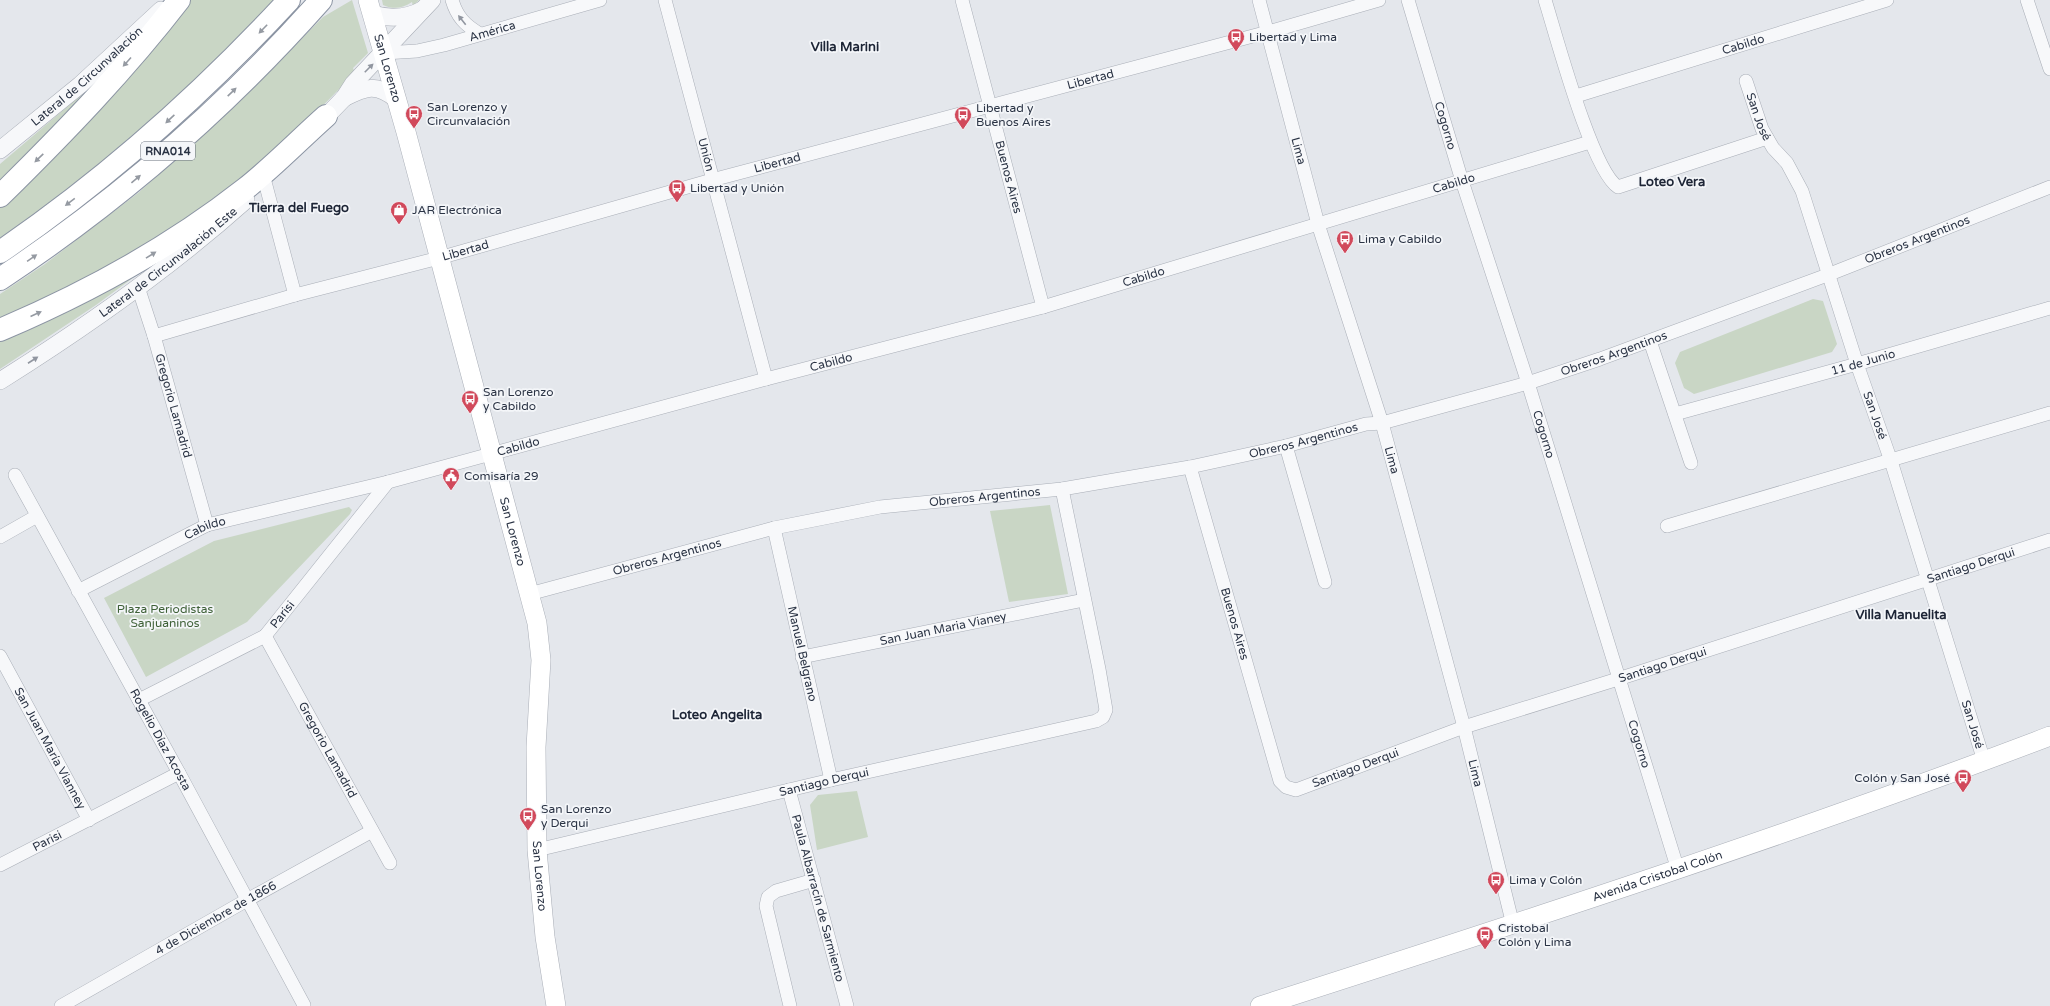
<svg xmlns="http://www.w3.org/2000/svg" width="2050" height="1006" font-family="'Varela Round',sans-serif">
<style>
.green{fill:#c9d6c5}
.lines{fill:none;stroke-linecap:round;stroke-linejoin:round}
.minor-casing{stroke:#a9aeb7;stroke-width:14}
.tertiary-casing{stroke:#a9aeb7;stroke-width:18}
.secondary-casing{stroke:#a9aeb7;stroke-width:20}
.motorway-casing{stroke:#8b94a3;stroke-width:24}
.minor{stroke:#f7f8fa;stroke-width:13}
.tertiary{stroke:#f7f8fa;stroke-width:17}
.secondary{stroke:#fff;stroke-width:19}
.motorway{stroke:#fff;stroke-width:22}
.oneway{fill:#9196a0}
.oneway2{fill:#959aa2}
.labels{text-anchor:middle;stroke-width:3.5;stroke-linejoin:round;paint-order:stroke}
.shield{fill:#f4f6f9;stroke:#676e7b;stroke-width:1}
.shield-label{font-size:11px;font-weight:bold;fill:#2b3445}
.street-label{font-size:12px;fill:#2b3445;stroke:#f4f6f9}
.poi-label{font-size:12px;fill:#2b3445;stroke:#f4f6f9;text-anchor:start}
.park-label{font-size:12px;fill:#3f6138;stroke:#f4f6f9}
.neighbourhood-label{font-size:13px;font-weight:bold;fill:#1d2536;stroke:#f4f6f9}
</style>
<rect width="100%" height="100%" fill="#e4e7ec"/>
<!-- green -->
<path class="green" d="M 188,0 L 274,0 C 193,89 100,170 0,238 L 0,203 Z
M 352,0 L 368,53 L 353,68 L 355,73 L 290,139 L 202,215 L 0,324 L 0,294 L 45,264 L 138,193 L 232,109 L 323,17 Z
M 382,0 L 419,0 L 413,6 L 412,2 C 403,8 394,10 383,5 Z
M 128,47 L 0,186 L 0,164 L 61,112 Z
M 145,269 L 96,305 L 0,369 L 0,340 Z
M 1813,299 L 1823,301 L 1837,344 L 1832,352 L 1694,394 L 1684,388 L 1675,363 L 1680,352 Z
M 1050,505 L 1068,594 L 1009,602 L 990,511 Z
M 349,507 L 352,510 L 350,514 L 247,622 L 146,677 L 104,598 L 214,541 Z
M 857,791 L 868,837 L 817,850 L 810,805 L 818,795 Z"/>
<g class="lines">
<defs>
<g id="minor">
<path d="M 452,0 C 457,17 465,25 480,34"/>
<path id="s1" d="M 665,0 L 766,379"/>
<path id="s2" d="M 962,0 L 1043,307"/>
<path id="s3" d="M 1259,0 L 1318,224 L 1382,423 L 1464,727 L 1513,925"/>
<path id="s4" d="M 1408,0 L 1462,181 L 1528,383 L 1678,870"/>
<path d="M 1545,0 C 1556,35 1592,171 1618,187 L 1767,138"/>
<path d="M 2027,0 L 2050,69"/>
<path id="s5" d="M 384,53 L 417,51 L 444,45 L 600,0"/>
<path id="s6" d="M 1746,81 L 1762,129 L 1773,148 L 1787,163 L 1802,191 L 1857,364 L 1891,461 L 1984,761"/>
<path id="s7" d="M 1576,96 L 1887,0"/>
<path d="M 265,182 L 295,295"/>
<path id="s8" d="M 138,287 L 154,336 L 207,525"/>
<path id="s9" d="M 154,336 L 295,295 L 439,258 L 712,180 L 1268,32 L 1379,0"/>
<path d="M 1650,341 L 1691,463"/>
<path id="s10" d="M 1675,414 L 1857,364 L 2050,308"/>
<path d="M 1286,446 L 1325,582"/>
<path id="s11" d="M 1190,467 L 1280,781 L 1286,787 L 1296,790 L 1464,727 L 1618,679 L 2050,540"/>
<path id="s12" d="M 15,475 L 179,773 L 304,1005"/>
<path d="M 1667,526 L 2050,413"/>
<path id="s13" d="M 774,528 L 831,780"/>
<path d="M 0,537 L 37,516"/>
<path id="s14" d="M 78,591 L 207,525 L 388,482 L 766,379 L 1043,307 L 1590,142"/>
<path id="s15" d="M 529,594 L 774,528 L 880,507 L 1062,489 L 1190,467 L 1286,446 L 1366,424 L 1382,423 L 1528,383 L 1600,359 L 1830,274 L 2050,187"/>
<path id="s16" d="M 265,636 L 390,863"/>
<path id="s17" d="M 0,656 L 89,820"/>
<path id="s18" d="M 802,657 L 1084,600"/>
<path id="s19" d="M 139,700 L 265,636 L 388,482"/>
<path id="s20" d="M 789,790 L 847,1006"/>
<path id="s21" d="M 537,850 L 831,780 L 1096,721 L 1103,717 L 1106,710 L 1099,669 L 1062,489"/>
<path id="s22" d="M 0,865 L 179,773"/>
<path id="s23" d="M 61,1006 L 247,900 L 372,831"/>
<path d="M 790,1006 L 766,906 L 768,897 L 776,891 L 814,880"/>
</g>
<g id="tertiary">
<path d="M 372,14 C 390,19 406,19 422,10"/>
<path d="M 344,98 C 366,87 376,83 396,99"/>
<path d="M 318,125 L 344,98 L 353,84 L 432,0"/>
<path id="s24" d="M 0,150 L 80,85 L 161,10"/>
<path id="s25" d="M 0,381 C 86,327 170,268 246,200"/>
</g>
<g id="secondary">
<path id="s26" d="M 368,0 L 406,132 L 537,623 L 541,660 L 536,747 L 537,850 L 545,937 L 556,1006"/>
<path id="s27" d="M 1260,1006 C 1525,921 1790,835 2050,736"/>
</g>
<path id="motorway" d="M 0,196 C 63,134 125,70 179,0
M 0,252 C 107,179 202,94 289,0
M 0,279 C 118,201 227,106 321,0
M 0,330 C 87,293 170,248 245,189 C 273,167 299,140 326,116"/>
</defs>
<!-- minor casing -->
<use href="#minor" class="minor-casing"/>
<!-- tertiary casing -->
<use href="#tertiary" class="tertiary-casing"/>
<!-- secondary casing -->
<use href="#secondary" class="secondary-casing"/>
<!-- motorway casing -->
<use href="#motorway" class="motorway-casing"/>
<!-- minor -->
<use href="#minor" class="minor"/>
<!-- tertiary -->
<use href="#tertiary" class="tertiary"/>
<!-- secondary -->
<use href="#secondary" class="secondary"/>
<!-- motorway -->
<use href="#motorway" class="motorway"/>
</g>
<!-- one-way arrows -->
<defs><path id="oneway-solid" d="M-6-.8H1V-3.2L6.5 0L1 3.2V.8H-6Z"/></defs>
<g class="oneway">
<use href="#oneway-solid" transform="translate(462 20) rotate(-128)"/>
<use href="#oneway-solid" transform="translate(369 68) rotate(-45)"/>
<use href="#oneway-solid" transform="translate(33 360) rotate(-33)"/>
</g>
<g class="oneway2">
<use href="#oneway-solid" transform="translate(263 29) rotate(134)"/>
<use href="#oneway-solid" transform="translate(127 62) rotate(132)"/>
<use href="#oneway-solid" transform="translate(232 92) rotate(-44)"/>
<use href="#oneway-solid" transform="translate(170 119) rotate(137)"/>
<use href="#oneway-solid" transform="translate(39 158) rotate(136)"/>
<use href="#oneway-solid" transform="translate(136 179) rotate(-40)"/>
<use href="#oneway-solid" transform="translate(70 202) rotate(143)"/>
<use href="#oneway-solid" transform="translate(151 255) rotate(-32)"/>
<use href="#oneway-solid" transform="translate(32 258) rotate(-35)"/>
<use href="#oneway-solid" transform="translate(36 314) rotate(-24)"/>
</g>
<!-- icons -->
<defs>
<symbol id="bus-pin" viewBox="-11 -11 22 30"><path d="M0 17L-7.5 6A9.5 9.5 0 1 1 7.5 6Z" fill="#d1495b" stroke="#f4f6f9"/><path d="M-5-6H5V4H4V6H2V4H-2V6H-4V4H-5ZM-3.5-4V0h7V-4ZM-3.5 1.2v1.5H-2V1.2ZM2 1.2v1.5H3.5V1.2Z" fill="#fff"/></symbol>
<symbol id="shop-pin" viewBox="-11 -11 22 30"><path d="M0 17L-7.5 6A9.5 9.5 0 1 1 7.5 6Z" fill="#d1495b" stroke="#f4f6f9"/><path d="M-5-2.5h2.3a2.7 3.5 0 0 1 5.4 0H5L5.5 6h-11ZM-1.5-2.5h3a1.5 2.3 0 0 0-3 0Z" fill="#fff"/></symbol>
<symbol id="civic-pin" viewBox="-11 -11 22 30"><path d="M0 17L-7.5 6A9.5 9.5 0 1 1 7.5 6Z" fill="#d1495b" stroke="#f4f6f9"/><path d="M-.6-6.5H3V-4.5H.6V-3L4-1V1h2V6H-6V1h2V-1L-.6-3ZM-1.2 2.5V6h2.4V2.5Z" fill="#fff"/></symbol>
</defs>
<g fill-rule="evenodd">
<use href="#bus-pin" x="1226" y="27" width="20" height="27"/>
<use href="#bus-pin" x="404" y="104" width="20" height="27"/>
<use href="#bus-pin" x="953" y="105" width="20" height="27"/>
<use href="#bus-pin" x="667" y="178" width="20" height="27"/>
<use href="#shop-pin" x="389" y="200" width="20" height="27"/>
<use href="#bus-pin" x="1335" y="229" width="20" height="27"/>
<use href="#bus-pin" x="460" y="389" width="20" height="27"/>
<use href="#civic-pin" x="441" y="466" width="20" height="27"/>
<use href="#bus-pin" x="1953" y="768" width="20" height="27"/>
<use href="#bus-pin" x="518" y="806" width="20" height="27"/>
<use href="#bus-pin" x="1486" y="870" width="20" height="27"/>
<use href="#bus-pin" x="1475" y="925" width="20" height="27"/>
</g>
<g class="labels">
<!-- shield labels -->
<rect class="shield" x="141" y="142" width="54" height="18" rx="3"/>
<g class="shield-label">
<text x="168" y="155">RNA014</text>
</g>
<!-- street labels -->
<g class="street-label">
<text dy="4" stroke="none"><textPath href="#s5" startOffset="111">América</textPath></text>
<text dy="4" stroke="none"><textPath href="#s7" startOffset="175">Cabildo</textPath></text>
<text dy="4" stroke="none"><textPath href="#s26" startOffset="71">San Lorenzo</textPath></text>
<text dy="4" stroke="none"><textPath href="#s24" startOffset="114">Lateral de Circunvalación</textPath></text>
<text dy="4" stroke="none"><textPath href="#s9" startOffset="971">Libertad</textPath></text>
<text dy="4" stroke="none"><textPath href="#s6" startOffset="38">San José</textPath></text>
<text dy="4" stroke="none"><textPath href="#s4" startOffset="131">Cogorno</textPath></text>
<text dy="4" stroke="none"><textPath href="#s3" startOffset="156">Lima</textPath></text>
<text dy="4" stroke="none"><textPath href="#s1" startOffset="160">Unión</textPath></text>
<text dy="4" stroke="none"><textPath href="#s9" startOffset="647">Libertad</textPath></text>
<text dy="4" stroke="none"><textPath href="#s2" startOffset="183">Buenos Aires</textPath></text>
<text dy="4" stroke="none"><textPath href="#s14" startOffset="1438">Cabildo</textPath></text>
<text dy="4" stroke="none"><textPath href="#s15" startOffset="1438">Obreros Argentinos</textPath></text>
<text dy="4" stroke="none"><textPath href="#s9" startOffset="323">Libertad</textPath></text>
<text dy="4" stroke="none"><textPath href="#s25" startOffset="206">Lateral de Circunvalación Este</textPath></text>
<text dy="4" stroke="none"><textPath href="#s14" startOffset="1114">Cabildo</textPath></text>
<text dy="4" stroke="none"><textPath href="#s15" startOffset="1114">Obreros Argentinos</textPath></text>
<text dy="4" stroke="none"><textPath href="#s14" startOffset="790">Cabildo</textPath></text>
<text dy="4" stroke="none"><textPath href="#s10" startOffset="195">11 de Junio</textPath></text>
<text dy="4" stroke="none"><textPath href="#s8" startOffset="124">Gregorio Lamadrid</textPath></text>
<text dy="4" stroke="none"><textPath href="#s6" startOffset="361">San José</textPath></text>
<text dy="4" stroke="none"><textPath href="#s4" startOffset="455">Cogorno</textPath></text>
<text dy="4" stroke="none"><textPath href="#s15" startOffset="791">Obreros Argentinos</textPath></text>
<text dy="4" stroke="none"><textPath href="#s14" startOffset="466">Cabildo</textPath></text>
<text dy="4" stroke="none"><textPath href="#s3" startOffset="479">Lima</textPath></text>
<text dy="4" stroke="none"><textPath href="#s15" startOffset="467">Obreros Argentinos</textPath></text>
<text dy="4" stroke="none"><textPath href="#s14" startOffset="142">Cabildo</textPath></text>
<text dy="4" stroke="none"><textPath href="#s26" startOffset="551">San Lorenzo</textPath></text>
<text dy="4" stroke="none"><textPath href="#s15" startOffset="143">Obreros Argentinos</textPath></text>
<text dy="4" stroke="none"><textPath href="#s11" startOffset="1057">Santiago Derqui</textPath></text>
<text dy="4" stroke="none"><textPath href="#s19" startOffset="169">Parisi</textPath></text>
<text dy="4" stroke="none"><textPath href="#s11" startOffset="163">Buenos Aires</textPath></text>
<text dy="4" stroke="none"><textPath href="#s18" startOffset="144">San Juan Maria Vianey</textPath></text>
<text dy="4" stroke="none"><textPath href="#s13" startOffset="129">Manuel Belgrano</textPath></text>
<text dy="4" stroke="none"><textPath href="#s11" startOffset="733">Santiago Derqui</textPath></text>
<text dy="4" stroke="none"><textPath href="#s6" startOffset="685">San José</textPath></text>
<text dy="4" stroke="none"><textPath href="#s12" startOffset="302">Rogelio Díaz Acosta</textPath></text>
<text dy="4" stroke="none"><textPath href="#s4" startOffset="779">Cogorno</textPath></text>
<text dy="4" stroke="none"><textPath href="#s17" startOffset="105">San Juan María Vianney</textPath></text>
<text dy="4" stroke="none"><textPath href="#s16" startOffset="130">Gregorio Lamadrid</textPath></text>
<text dy="4" stroke="none"><textPath href="#s11" startOffset="409">Santiago Derqui</textPath></text>
<text dy="4" stroke="none"><textPath href="#s3" startOffset="803">Lima</textPath></text>
<text dy="4" stroke="none"><textPath href="#s21" startOffset="295">Santiago Derqui</textPath></text>
<text dy="4" stroke="none"><textPath href="#s22" startOffset="53">Parisi</textPath></text>
<text dy="4" stroke="none"><textPath href="#s26" startOffset="899">San Lorenzo</textPath></text>
<text dy="4" stroke="none"><textPath href="#s27" startOffset="418">Avenida Cristobal Colón</textPath></text>
<text dy="4" stroke="none"><textPath href="#s20" startOffset="112">Paula Albarracín de Sarmiento</textPath></text>
<text dy="4" stroke="none"><textPath href="#s23" startOffset="178">4 de Diciembre de 1866</textPath></text>
</g>
<!-- poi labels -->
<g class="poi-label">
<text x="1249" y="41">Libertad y Lima</text>
<text x="427" y="111">San Lorenzo y<tspan x="427" dy="14">Circunvalación</tspan></text>
<text x="976" y="112">Libertad y<tspan x="976" dy="14">Buenos Aires</tspan></text>
<text x="690" y="192">Libertad y Unión</text>
<text x="412" y="214">JAR Electrónica</text>
<text x="1358" y="243">Lima y Cabildo</text>
<text x="483" y="396">San Lorenzo<tspan x="483" dy="14">y Cabildo</tspan></text>
<text x="464" y="480">Comisaría 29</text>
<text x="1950" y="782" text-anchor="end">Colón y San José</text>
<text x="541" y="813">San Lorenzo<tspan x="541" dy="14">y Derqui</tspan></text>
<text x="1509" y="884">Lima y Colón</text>
<text x="1498" y="932">Cristobal<tspan x="1498" dy="14">Colón y Lima</tspan></text>
</g>
<!-- park labels -->
<g class="park-label">
<text x="165" y="613">Plaza Periodistas<tspan x="165" dy="14">Sanjuaninos</tspan></text>
</g>
<!-- neighbourhood labels -->
<g class="neighbourhood-label">
<text x="845" y="51">Villa Marini</text>
<text x="1672" y="186">Loteo Vera</text>
<text x="299" y="212">Tierra del Fuego</text>
<text x="1901" y="619">Villa Manuelita</text>
<text x="717" y="719">Loteo Angelita</text>
</g>
</g>
</svg>
